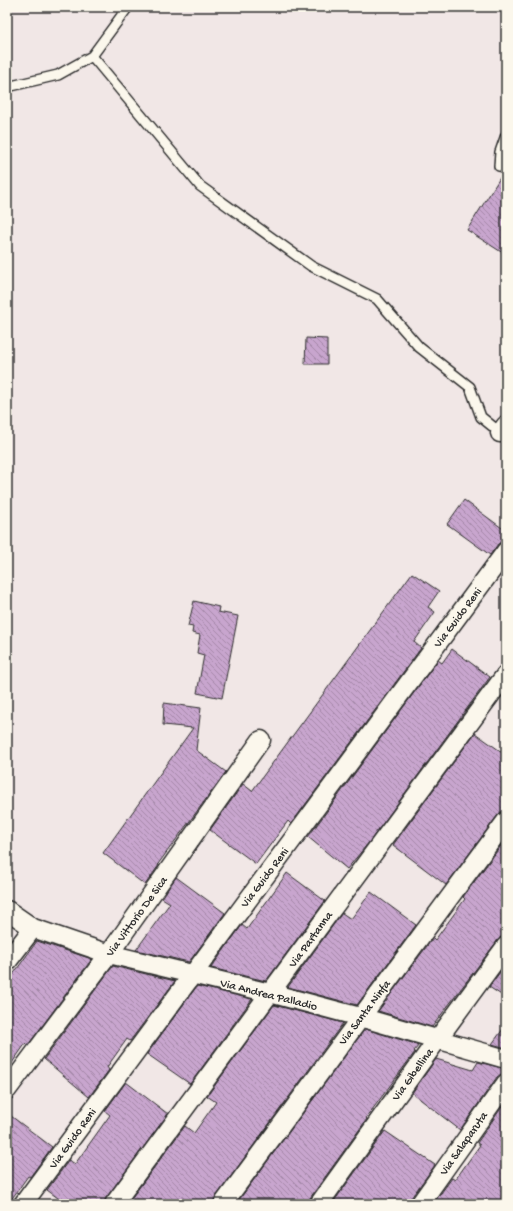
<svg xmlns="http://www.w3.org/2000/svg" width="513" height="1211" font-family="'Gochi Hand',sans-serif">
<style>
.building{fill:url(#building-back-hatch);stroke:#2b2b2b}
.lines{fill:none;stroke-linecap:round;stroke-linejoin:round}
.service-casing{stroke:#2b2b2b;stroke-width:12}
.minor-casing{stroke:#2b2b2b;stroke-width:21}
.service{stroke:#fbf7ec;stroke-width:9}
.minor{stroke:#fbf7ec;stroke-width:18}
.labels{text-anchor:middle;stroke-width:3.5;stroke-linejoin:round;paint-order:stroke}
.street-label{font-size:12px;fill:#2b2b2b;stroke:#fbf7ec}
</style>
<defs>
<pattern id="building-back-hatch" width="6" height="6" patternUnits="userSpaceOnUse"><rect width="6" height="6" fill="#c8a5ce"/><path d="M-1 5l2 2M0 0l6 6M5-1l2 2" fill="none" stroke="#a387a7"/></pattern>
</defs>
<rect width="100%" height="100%" fill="#f1e7e6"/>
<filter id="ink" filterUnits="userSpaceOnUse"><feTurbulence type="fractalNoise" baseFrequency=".025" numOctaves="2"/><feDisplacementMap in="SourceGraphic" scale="8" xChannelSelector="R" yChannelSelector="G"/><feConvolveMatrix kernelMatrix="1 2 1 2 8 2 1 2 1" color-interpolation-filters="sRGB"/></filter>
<g filter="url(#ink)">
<!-- building -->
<path class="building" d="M 503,173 L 506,173 L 506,255 L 467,230 Z
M 306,338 L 327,339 L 327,364 L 305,364 Z
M 464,500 L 506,531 L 506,541 L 501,542 L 498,544 L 490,555 L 447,524 Z
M 412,573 L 439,591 L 428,607 L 435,612 L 414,642 L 421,648 L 291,824 L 288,821 L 256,864 L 210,830 L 243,784 L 252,791 Z
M 194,601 L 219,607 L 218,612 L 238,616 L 222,698 L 197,693 L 204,655 L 197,653 L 200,635 L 192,633 L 193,627 L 188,626 Z
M 452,649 L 490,677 L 370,841 L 347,869 L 308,837 L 438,660 L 442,663 Z
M 164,703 L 201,708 L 196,750 L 226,772 L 158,864 L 159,865 L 145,885 L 103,853 L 193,728 L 163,725 Z
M 475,733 L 506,755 L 506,811 L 501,812 L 498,815 L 446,885 L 393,845 Z
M 506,839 L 506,936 L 501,937 L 498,940 L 432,1027 L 378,1011 L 433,938 L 435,940 L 465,899 L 463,897 Z
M 287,873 L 325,901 L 266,981 L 211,968 L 242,925 L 247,929 Z
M 176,877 L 225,913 L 189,962 L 136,950 L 170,903 L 162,898 Z
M 371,892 L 416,925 L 357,1005 L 288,987 L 342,913 L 351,919 Z
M 37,941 L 92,959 L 28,1045 L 26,1043 L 7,1070 L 7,983 Z
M 506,964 L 506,998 L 489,987 Z
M 113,966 L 175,981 L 130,1041 L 127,1039 L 107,1067 L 109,1070 L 89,1097 L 44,1059 Z
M 197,986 L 252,999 L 190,1084 L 147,1054 Z
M 274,1005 L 343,1023 L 215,1198 L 213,1204 L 127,1204 L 185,1126 L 194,1133 L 216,1102 L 207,1096 Z
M 506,1025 L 506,1048 L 492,1044 Z
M 365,1029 L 419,1045 L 414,1051 L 415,1052 L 366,1118 L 367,1119 L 310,1198 L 309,1204 L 236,1204 Z
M 436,1059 L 473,1070 L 478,1062 L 506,1069 L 506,1073 L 501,1074 L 497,1077 L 460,1130 L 412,1093 Z
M 126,1082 L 168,1114 L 106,1198 L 104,1204 L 66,1204 L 47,1190 L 69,1160 L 75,1164 L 110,1115 L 105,1111 Z
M 506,1101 L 506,1197 L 501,1204 L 433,1204 L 452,1178 L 455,1180 L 480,1145 L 477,1143 Z
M 7,1113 L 52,1147 L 30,1177 L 28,1176 L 8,1204 L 7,1204 Z
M 385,1131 L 435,1165 L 411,1198 L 410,1204 L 332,1204 Z"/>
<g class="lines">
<defs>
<path id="service" d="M 92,56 L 200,186 L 311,266 L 377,299 L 419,347 L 470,387 L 481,417 L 502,434
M 7,87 L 58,75 L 92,56 L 128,7
M 506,135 L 500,152 L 499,166 L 506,167"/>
<path id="minor" d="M 500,433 L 506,425
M 7,910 L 33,928 L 109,954 L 270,993 L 360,1017 L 506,1059
M 7,962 L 33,928
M 7,1090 L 109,954 L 261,740
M 23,1204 L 506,551
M 114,1204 L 506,674
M 223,1204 L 506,821
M 319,1204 L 437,1040 L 506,946
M 420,1204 L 506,1083"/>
</defs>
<!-- service casing -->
<use href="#service" class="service-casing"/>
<!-- minor casing -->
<use href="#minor" class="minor-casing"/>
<!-- service -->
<use href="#service" class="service"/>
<!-- minor -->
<use href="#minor" class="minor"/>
</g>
</g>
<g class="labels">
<!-- street labels -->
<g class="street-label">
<text transform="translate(457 617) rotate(-53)" y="4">Via Guido Reni</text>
<text transform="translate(264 877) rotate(-53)" y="4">Via Guido Reni</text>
<text transform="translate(136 916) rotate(-54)" y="4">Via Vittorio De Sica</text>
<text transform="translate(310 939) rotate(-54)" y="4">Via Partanna</text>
<text transform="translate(269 994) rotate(14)" y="4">Via Andrea Palladio</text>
<text transform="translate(364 1012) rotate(-53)" y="4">Via Santa Ninfa</text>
<text transform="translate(412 1074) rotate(-54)" y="4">Via Gibellina</text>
<text transform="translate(72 1138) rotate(-54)" y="4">Via Guido Reni</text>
<text transform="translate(463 1143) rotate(-55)" y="4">Via Salaparuta</text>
</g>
</g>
<!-- margin -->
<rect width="513" height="1211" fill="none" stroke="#fbf7ec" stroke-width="24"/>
<rect x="12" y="12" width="489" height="1187" fill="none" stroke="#2b2b2b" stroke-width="1.5" filter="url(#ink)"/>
</svg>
